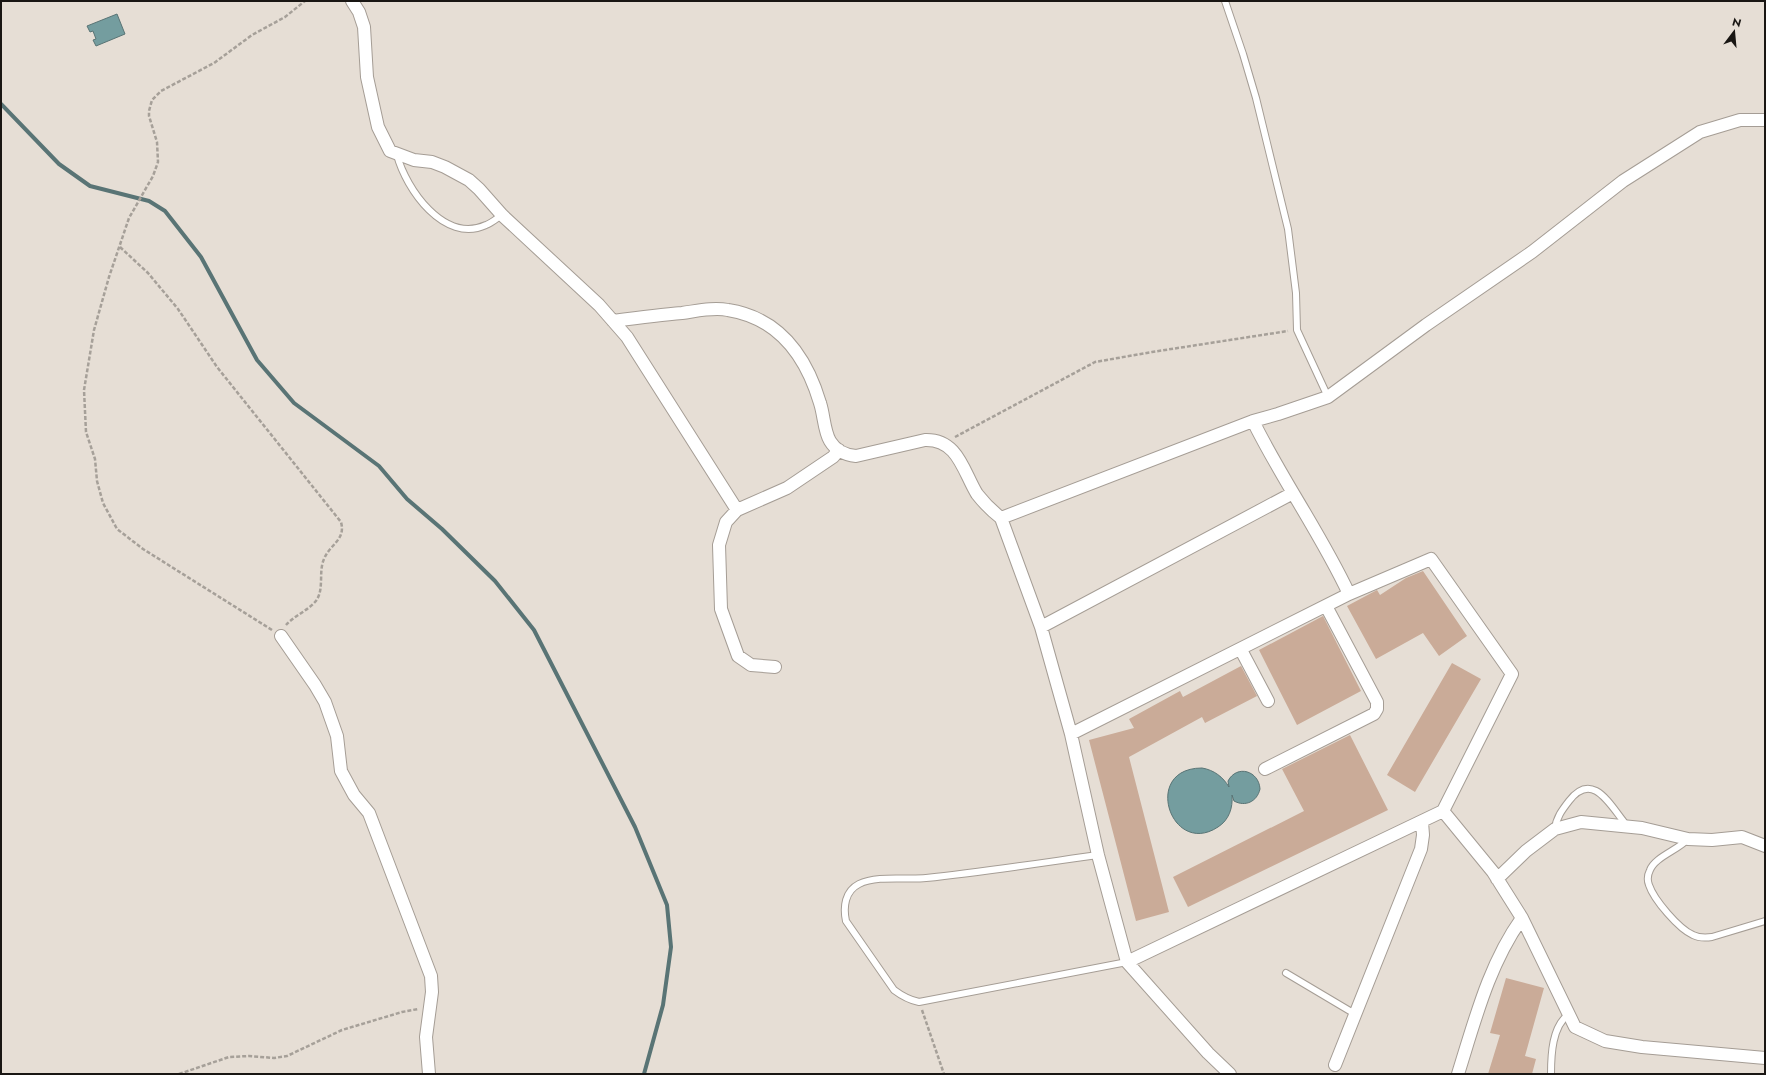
<svg xmlns="http://www.w3.org/2000/svg" width="1766" height="1075" font-family="Jost,sans-serif">
<style>
.water{fill:#749d9f;stroke:#597475}
.lines{fill:none;stroke-linecap:round;stroke-linejoin:round}
.stream{stroke:#597475;stroke-width:4}
.building{fill:#caab98}
.lane-casing{stroke:#a59d95;stroke-width:8}
.street-casing{stroke:#a59d95;stroke-width:14}
.path{stroke:#a6a099;stroke-width:2.5;stroke-dasharray:4 2;stroke-linecap:butt}
.lane{stroke:#fff;stroke-width:6}
.street{stroke:#fff;stroke-width:12}
</style>
<rect width="100%" height="100%" fill="#e6ded5"/>
<!-- water -->
<path class="water" d="M 117,14 L 125,34 L 96,46 L 93,40 L 96,39 L 93,31 L 90,32 L 87,26 Z
M 1202,768 C 1214,770 1223,777 1229,787 L 1228,781 C 1237,764 1259,771 1260,789 C 1257,802 1245,807 1234,801 L 1232,795 C 1233,808 1229,820 1218,827 C 1171,858 1141,768 1202,768 Z"/>
<g class="lines">
<!-- stream -->
<path class="stream" d="M 1,104 L 59,164 L 90,186 L 149,201 L 165,211 L 201,257 L 257,360 L 294,403 L 379,466 L 407,499 L 442,529 L 495,581 L 534,630 L 635,827 L 667,905 L 671,947 L 663,1005 L 644,1074"/>
</g>
<!-- building -->
<path class="building" d="M 1423,571 L 1467,636 L 1439,656 L 1423,633 L 1376,659 L 1347,606 L 1377,590 L 1380,595 L 1406,578 Z
M 1323,616 L 1361,691 L 1297,725 L 1259,650 Z
M 1452,663 L 1481,679 L 1415,792 L 1387,775 Z
M 1241,666 L 1257,696 L 1205,723 L 1202,717 L 1129,757 L 1169,912 L 1136,921 L 1089,740 L 1134,728 L 1129,719 L 1180,691 L 1183,697 Z
M 1350,735 L 1388,810 L 1188,907 L 1173,877 L 1304,811 L 1282,769 Z
M 1506,978 L 1544,988 L 1525,1056 L 1536,1059 L 1532,1074 L 1488,1074 L 1500,1035 L 1490,1033 Z"/>
<g class="lines">
<defs>
<path id="lane" d="M 1225,1 L 1243,54 L 1256,98 L 1288,229 L 1296,293 L 1297,330 L 1328,397
M 397,155 C 406,189 444,244 486,225 C 492,223 497,218 502,215
M 1555,829 C 1556,818 1562,810 1569,801 C 1592,771 1609,803 1624,822 L 1624,826
M 1688,839 C 1678,850 1655,857 1650,870 C 1648,874 1647,880 1649,885 C 1654,900 1679,929 1693,935 C 1699,938 1705,938 1712,937 L 1765,921
M 1098,855 C 1041,863 983,872 926,878 C 906,880 877,875 859,884 C 845,891 843,907 846,921 L 894,990 C 902,996 909,1000 919,1002 L 1127,962
M 1286,973 L 1355,1014
M 1551,1074 C 1551,1055 1552,1026 1569,1014"/>
<path id="street" d="M 352,1 L 359,12 L 364,27 L 367,77 L 378,127 L 390,151 L 414,160 L 432,162 L 445,167 L 469,180 L 479,189 L 502,215 L 599,305 L 627,337 L 737,510
M 613,321 C 636,318 659,315 682,313 C 697,311 713,307 728,310 C 779,318 806,356 820,403 C 824,415 824,431 830,441 C 836,451 845,455 856,456 L 925,440 C 958,439 963,471 977,494 C 984,503 992,511 1001,518
M 1253,421 L 1001,518 L 1041,627 L 1071,734 L 1349,594 C 1321,534 1282,480 1253,421 L 1278,414 L 1328,397 L 1426,325 L 1532,252 L 1623,181 L 1700,132 L 1740,120 L 1765,120
M 1041,627 L 1293,493
M 281,636 L 315,685 L 325,702 L 337,736 L 341,771 L 354,795 L 369,813 L 431,976 L 432,992 L 426,1037 L 429,1074
M 1241,650 L 1268,701
M 775,667 L 751,665 L 738,656 L 721,609 L 719,545 L 726,522 L 737,510 L 787,488 L 833,457 L 839,450
M 1071,734 L 1098,855 L 1127,962 L 1208,1053 L 1230,1074
M 1265,769 L 1374,714 L 1377,709 L 1377,702 L 1326,606
M 1443,811 L 1493,872 L 1522,918 L 1575,1027 L 1605,1041 L 1642,1047 L 1765,1058
M 1497,879 L 1526,851 L 1555,829 L 1581,822 L 1642,828 L 1688,839 L 1712,840 L 1742,837 L 1765,846
M 1127,962 L 1443,811 L 1512,674 L 1431,559 L 1349,594
M 1335,1065 L 1421,849 L 1423,835 L 1422,822
M 1458,1074 C 1475,1020 1489,964 1522,918"/>
</defs>
<!-- lane casing -->
<use href="#lane" class="lane-casing"/>
<!-- street casing -->
<use href="#street" class="street-casing"/>
<!-- path -->
<path class="path" d="M 120,247 L 148,273 L 178,309 L 217,367 L 341,522 C 346,540 330,544 324,559 C 318,572 325,591 315,602 C 307,611 294,616 286,625
M 955,437 L 1095,362 L 1152,352 L 1288,331
M 272,630 L 143,549 L 117,529 L 103,503 L 97,481 L 95,459 L 86,432 L 84,390 L 94,330 L 109,277 L 129,218 L 153,176 L 158,162 L 157,142 L 149,116 L 149,111 L 152,100 L 161,91 L 214,63 L 252,35 L 285,17 L 305,1
M 922,1010 L 944,1074
M 179,1074 L 229,1057 L 249,1056 L 274,1058 L 287,1056 L 342,1030 L 402,1012 L 418,1009"/>
<!-- lane -->
<use href="#lane" class="lane"/>
<!-- street -->
<use href="#street" class="street"/>
</g>
<!-- border -->
<rect width="1766" height="1075" fill="none" stroke="#191613" stroke-width="4"/>
<!-- north arrow -->
<g transform="translate(1734 32) rotate(16)" stroke="#e6ded5" stroke-width="3" paint-order="stroke">
<path d="M0-3L7 15L0 10L-7 15Z" fill="#191613"/>
<text y="-6" font-size="11" font-weight="bold" text-anchor="middle" fill="#191613">N</text>
</g>
</svg>
